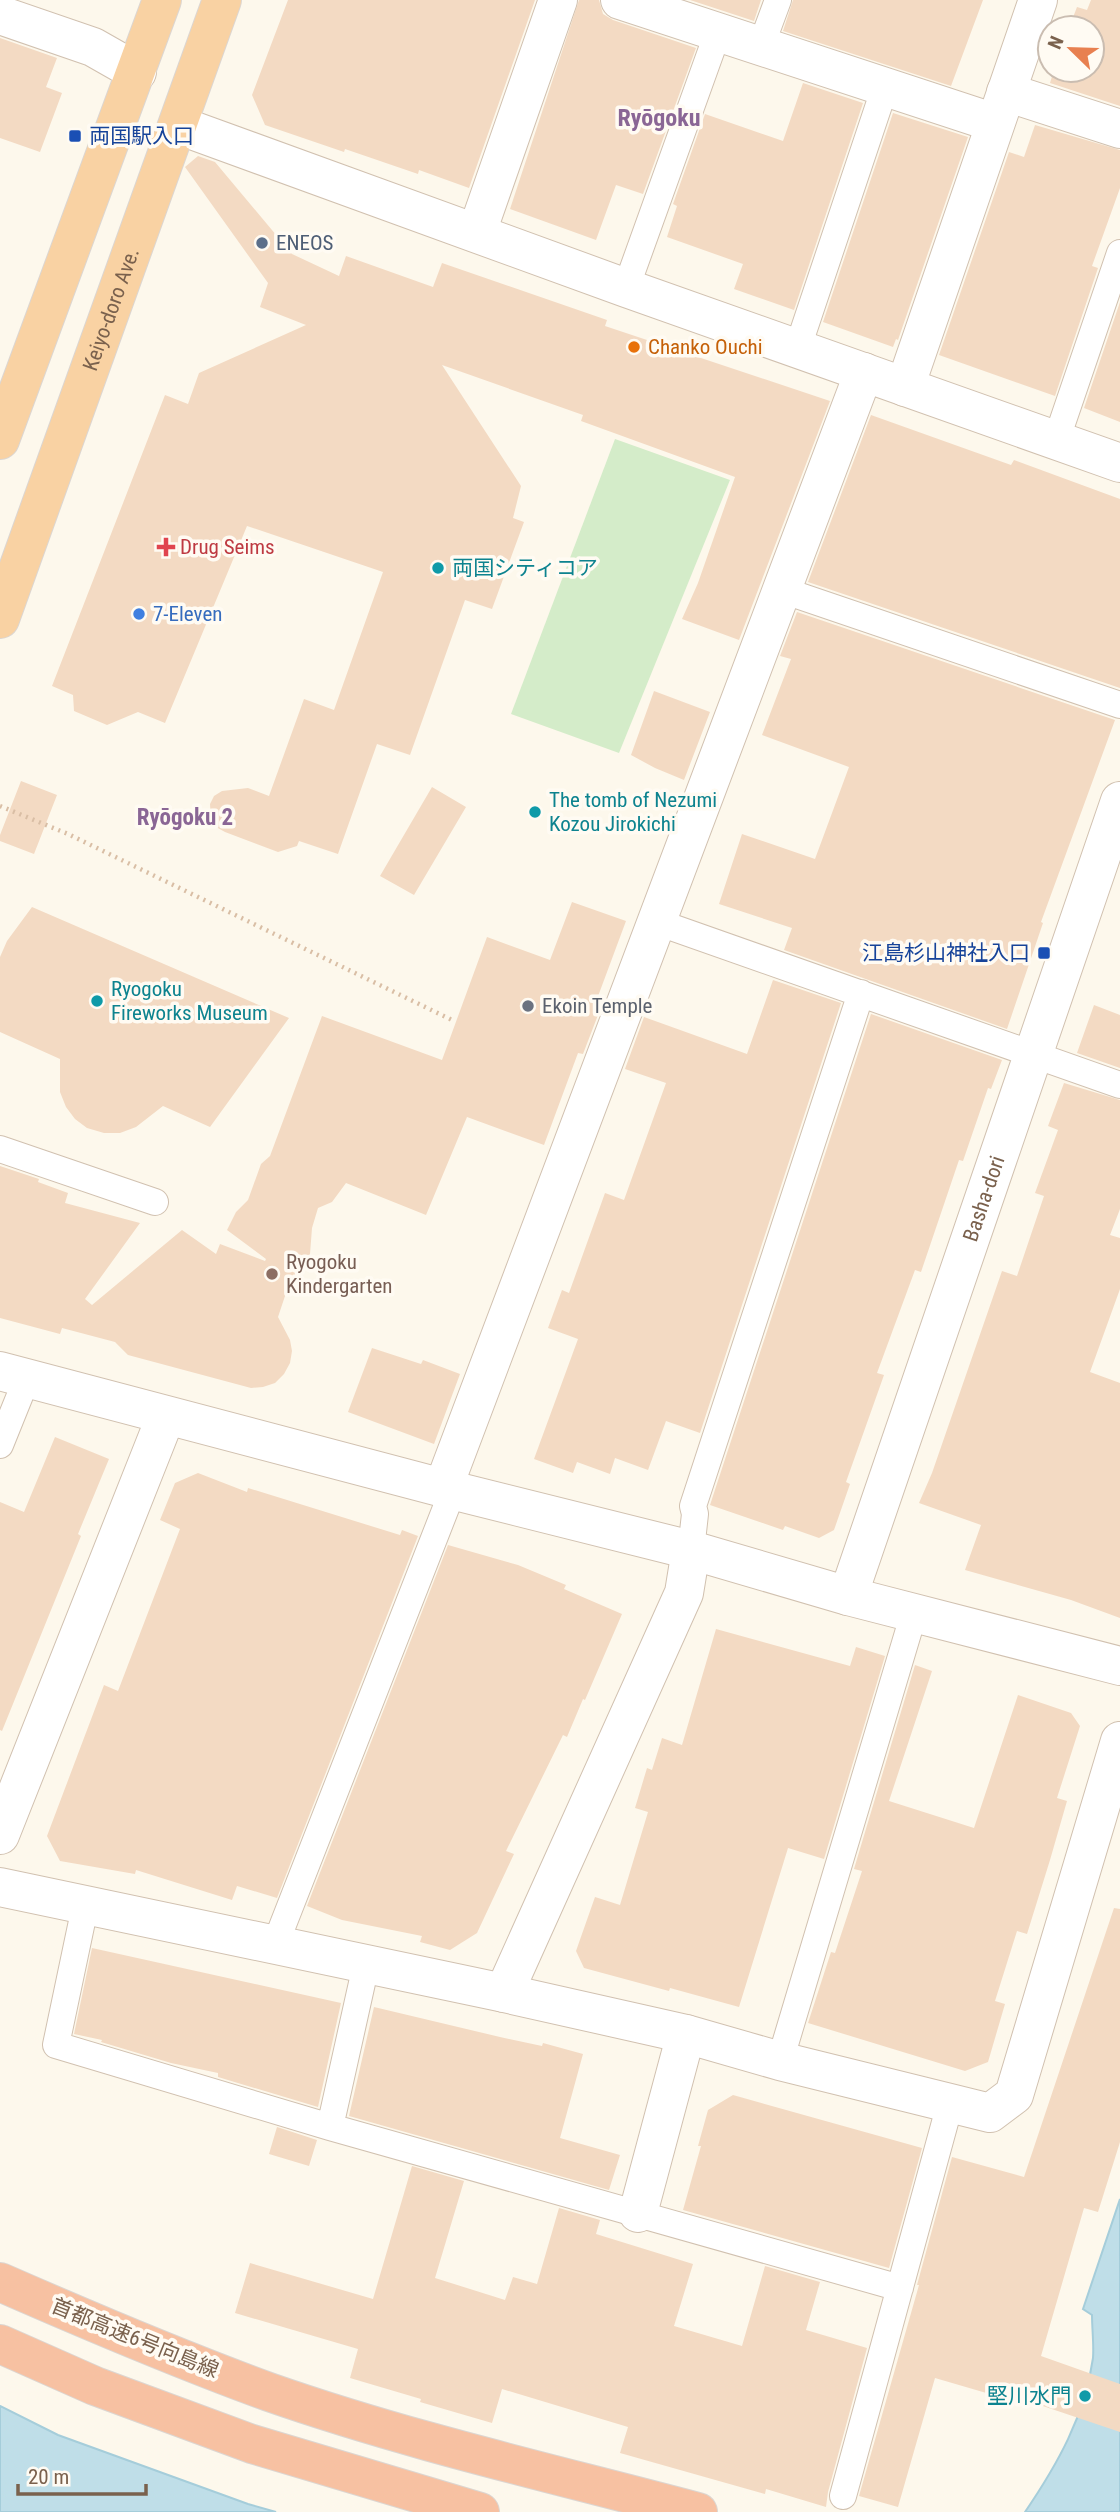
<svg xmlns="http://www.w3.org/2000/svg" width="1120" height="2512" font-family="'Roboto Condensed','Noto Sans JP',sans-serif">
<style>
.green{fill:#d4ecc9}
.water{fill:#bfdee8;stroke:#a5cdda;stroke-width:2}
.building{fill:#f3dac3}
.lines{fill:none;stroke-linecap:round;stroke-linejoin:round}
.service-casing{stroke:#d1c1b0;stroke-width:28}
.minor-casing{stroke:#d1c1b0;stroke-width:40}
.tertiary-casing{stroke:#d1c1b0;stroke-width:40}
.trunk-casing{stroke:#dcd6d1;stroke-width:40}
.motorway-casing{stroke:#dcd6d1;stroke-width:40}
.path{stroke:#d9bea5;stroke-width:4.5;stroke-dasharray:2 5;stroke-linecap:butt}
.service{stroke:#fff;stroke-width:26}
.minor{stroke:#fff;stroke-width:38}
.tertiary{stroke:#fff;stroke-width:38}
.trunk{stroke:#f9d2a3;stroke-width:38}
.motorway{stroke:#f7c1a2;stroke-width:38}
.transit-dot{fill:#1a4fb4;stroke:#fffbf3;stroke-width:2.5}
.service-dot{fill:#5c6f8a;stroke:#fffbf3;stroke-width:2.5}
.food-dot{fill:#e8710a;stroke:#fffbf3;stroke-width:2.5}
.health-dot{fill:#e0444e;stroke:#fffbf3;stroke-width:2.5}
.culture-dot{fill:#0f9aa8;stroke:#fffbf3;stroke-width:2.5}
.shop-dot{fill:#3f7fe0;stroke:#fffbf3;stroke-width:2.5}
.worship-dot{fill:#6b7280;stroke:#fffbf3;stroke-width:2.5}
.education-dot{fill:#8d6e63;stroke:#fffbf3;stroke-width:2.5}
.labels{text-anchor:middle;stroke-width:7;stroke-linejoin:round;paint-order:stroke}
.transit-label{font-size:21px;fill:#164399;stroke:#fffbf3;text-anchor:start}
.service-label{font-size:21px;fill:#4e5e75;stroke:#fffbf3;text-anchor:start}
.street-label{font-size:21px;fill:#7a614d;stroke:#fffbf3}
.food-label{font-size:21px;fill:#c56008;stroke:#fffbf3;text-anchor:start}
.health-label{font-size:21px;fill:#be3a42;stroke:#fffbf3;text-anchor:start}
.culture-label{font-size:21px;fill:#0d838f;stroke:#fffbf3;text-anchor:start}
.shop-label{font-size:21px;fill:#366cbe;stroke:#fffbf3;text-anchor:start}
.worship-label{font-size:21px;fill:#5b616d;stroke:#fffbf3;text-anchor:start}
.education-label{font-size:21px;fill:#785e54;stroke:#fffbf3;text-anchor:start}
.neighbourhood-label{font-size:23px;font-weight:bold;fill:#8a6695;stroke:#fffbf3}
.quarter-label{font-size:24px;font-weight:bold;fill:#8a6695;stroke:#fffbf3}
</style>
<rect width="100%" height="100%" fill="#fdf8ec"/>
<!-- green -->
<path class="green" d="M 615,439 L 730,480 L 619,753 L 511,714 Z"/>
<!-- water -->
<path class="water" d="M 1120,2199 L 1120,2512 L 1025,2512 C 1057,2465 1085,2416 1093,2358 C 1094,2344 1092,2329 1092,2315 L 1083,2309 Z
M 0,2406 L 58,2435 L 248,2504 L 276,2512 L 0,2512 Z"/>
<!-- building -->
<path class="building" d="M 288,0 L 535,0 L 469,188 L 419,170 L 418,174 L 345,149 L 344,152 L 265,125 L 252,95 Z
M 579,0 L 599,0 L 603,14 L 613,20 L 696,48 L 643,194 L 616,185 L 596,240 L 510,209 Z
M 690,0 L 761,0 L 754,21 Z
M 793,0 L 983,0 L 951,86 L 783,31 Z
M 1091,0 L 1120,0 L 1120,106 L 1050,83 L 1054,70 L 1092,70 L 1092,28 L 1069,28 L 1077,7 L 1087,10 Z
M 0,38 L 57,58 L 46,87 L 62,93 L 40,152 L 0,138 Z
M 803,83 L 863,103 L 794,310 L 734,289 L 743,264 L 667,237 L 677,206 L 673,204 L 705,114 L 783,141 Z
M 893,113 L 968,137 L 898,340 L 896,339 L 893,347 L 823,322 Z
M 1035,125 L 1120,150 L 1120,188 L 1092,266 L 1098,268 L 1055,396 L 939,355 L 1009,152 L 1024,157 Z
M 198,156 L 215,162 L 292,254 L 339,276 L 346,256 L 433,287 L 442,263 L 607,320 L 605,326 L 830,401 L 739,640 L 682,619 L 698,583 L 735,477 L 581,421 L 583,415 L 442,365 L 521,486 L 513,518 L 524,522 L 492,609 L 465,600 L 410,755 L 377,744 L 338,854 L 299,841 L 297,846 L 278,852 L 225,832 L 216,827 L 211,820 L 210,804 L 214,796 L 222,791 L 248,788 L 269,796 L 304,699 L 334,710 L 383,572 L 247,526 L 165,723 L 138,712 L 107,725 L 74,711 L 73,695 L 52,686 L 165,395 L 188,404 L 199,373 L 306,325 L 260,307 L 268,283 L 185,167 Z
M 1120,302 L 1120,422 L 1084,408 Z
M 871,415 L 1011,465 L 1014,460 L 1120,499 L 1120,688 L 808,582 Z
M 797,612 L 1115,720 L 1041,922 L 1043,923 L 1007,1029 L 784,950 L 792,928 L 719,904 L 742,834 L 815,859 L 849,767 L 762,735 L 791,659 L 780,656 Z
M 654,691 L 710,712 L 684,780 L 655,768 L 631,755 Z
M 21,781 L 57,795 L 34,854 L 0,841 L 0,835 Z
M 432,787 L 466,807 L 414,895 L 380,876 Z
M 572,902 L 626,921 L 597,999 L 603,1002 L 583,1054 L 578,1053 L 544,1145 L 467,1117 L 426,1215 L 346,1183 L 332,1202 L 318,1208 L 312,1228 L 310,1254 L 303,1269 L 290,1281 L 278,1317 L 290,1340 L 292,1351 L 290,1363 L 284,1374 L 275,1383 L 263,1387 L 251,1388 L 128,1355 L 115,1342 L 62,1328 L 60,1334 L 0,1318 L 0,1166 L 39,1179 L 38,1182 L 68,1193 L 65,1203 L 140,1223 L 85,1299 L 92,1305 L 182,1230 L 216,1254 L 220,1244 L 265,1261 L 266,1259 L 227,1230 L 236,1212 L 248,1200 L 261,1164 L 270,1156 L 322,1016 L 442,1060 L 487,937 L 550,960 Z
M 32,907 L 289,1018 L 210,1127 L 163,1106 L 136,1127 L 120,1133 L 104,1133 L 87,1128 L 75,1119 L 66,1107 L 60,1092 L 60,1059 L 0,1032 L 0,957 L 7,941 Z
M 773,980 L 841,1003 L 700,1433 L 666,1421 L 648,1470 L 615,1458 L 610,1474 L 577,1462 L 573,1473 L 534,1459 L 578,1339 L 548,1328 L 562,1290 L 569,1293 L 605,1193 L 624,1200 L 666,1083 L 625,1069 L 644,1017 L 747,1054 Z
M 1094,1005 L 1120,1015 L 1120,1068 L 1077,1053 Z
M 871,1014 L 1002,1060 L 991,1089 L 988,1088 L 963,1161 L 959,1160 L 921,1272 L 915,1270 L 877,1373 L 884,1375 L 846,1482 L 850,1484 L 834,1530 L 819,1538 L 785,1526 L 783,1530 L 710,1505 Z
M 1064,1083 L 1120,1100 L 1120,1209 L 1110,1235 L 1120,1238 L 1120,1289 L 1090,1372 L 1120,1383 L 1120,1618 L 1071,1600 L 965,1570 L 981,1525 L 919,1503 L 932,1473 L 1002,1271 L 1017,1276 L 1044,1196 L 1035,1193 L 1058,1130 L 1048,1126 Z
M 372,1348 L 421,1364 L 423,1360 L 460,1374 L 434,1444 L 348,1412 Z
M 55,1437 L 109,1459 L 78,1534 L 81,1536 L 2,1731 L 0,1730 L 0,1502 L 24,1512 Z
M 198,1473 L 247,1492 L 248,1488 L 400,1535 L 402,1530 L 418,1536 L 277,1898 L 237,1886 L 232,1900 L 136,1870 L 135,1874 L 60,1861 L 47,1836 L 104,1685 L 118,1691 L 180,1529 L 160,1520 L 175,1483 Z
M 448,1545 L 518,1565 L 566,1585 L 564,1589 L 622,1614 L 585,1700 L 583,1699 L 567,1737 L 563,1735 L 506,1851 L 514,1854 L 477,1933 L 450,1950 L 420,1942 L 422,1936 L 342,1920 L 307,1906 Z
M 716,1629 L 850,1666 L 856,1647 L 885,1656 L 824,1859 L 788,1848 L 739,2007 L 670,1988 L 669,1991 L 584,1968 L 576,1951 L 595,1897 L 620,1905 L 648,1812 L 635,1808 L 647,1768 L 652,1770 L 662,1738 L 682,1745 Z
M 915,1665 L 932,1671 L 889,1801 L 974,1828 L 1018,1695 L 1071,1713 L 1080,1726 L 1057,1798 L 1067,1801 L 1050,1860 L 1027,1934 L 1017,1931 L 995,2001 L 1005,2004 L 988,2062 L 965,2071 L 808,2023 L 831,1952 L 835,1953 L 862,1871 L 854,1869 Z
M 1114,1908 L 1120,1909 L 1120,2142 L 1098,2212 L 1084,2208 L 1041,2356 L 1120,2384 L 1120,2432 L 1028,2401 L 1027,2405 L 935,2378 L 898,2507 L 859,2496 L 919,2285 L 917,2285 L 952,2157 L 1024,2177 Z
M 92,1948 L 341,2003 L 318,2107 L 218,2077 L 218,2073 L 171,2063 L 101,2042 L 102,2040 L 74,2034 Z
M 374,2007 L 500,2037 L 542,2046 L 543,2043 L 583,2054 L 560,2138 L 620,2155 L 609,2190 L 349,2116 Z
M 733,2095 L 922,2148 L 889,2268 L 683,2210 L 701,2146 L 698,2146 L 708,2110 Z
M 277,2127 L 317,2140 L 309,2166 L 269,2154 Z
M 412,2166 L 464,2181 L 435,2278 L 505,2300 L 513,2277 L 537,2284 L 559,2208 L 600,2220 L 596,2234 L 693,2264 L 674,2326 L 742,2346 L 765,2266 L 820,2282 L 806,2330 L 867,2348 L 828,2492 L 826,2507 L 766,2489 L 765,2494 L 620,2453 L 628,2427 L 502,2389 L 492,2423 L 420,2402 L 421,2399 L 350,2378 L 358,2349 L 235,2313 L 250,2263 L 373,2299 Z"/>
<g class="lines">
<defs>
<path id="service" d="M 761,46 L 778,0
M 626,288 L 718,32
M 797,350 L 885,87
M 1056,441 L 1120,253
M 782,590 L 1120,705
M 657,922 L 1120,1085
M 0,1149 L 155,1202
M 0,1445 L 27,1378
M 691,1550 L 695,1514 L 693,1506 L 861,993
M 85,1907 L 56,2045 L 330,2127 L 900,2288
M 275,1945 L 453,1490
M 780,2061 L 914,1613
M 330,2127 L 366,1965
M 843,2496 L 950,2104"/>
<g id="minor">
<path d="M 620,0 L 995,123"/>
<path d="M 0,15 L 93,47 L 137,72"/>
<path d="M 1006,92 L 1120,129"/>
<path d="M 477,232 L 558,0"/>
<path d="M 905,387 L 1038,0"/>
<path d="M 443,1488 L 864,372"/>
<path id="s1" d="M 848,1596 L 1120,801"/>
<path d="M 0,1835 L 166,1416"/>
<path d="M 504,1993 L 684,1593 L 691,1550"/>
<path d="M 638,2213 L 686,2034"/>
</g>
<path id="tertiary" d="M 178,125 L 626,288 L 1120,463
M 0,1371 L 443,1488 L 691,1550 L 848,1596 L 1120,1666
M 0,1887 L 504,1993 L 686,2034 L 780,2061 L 990,2113 L 1014,2095 L 1120,1741"/>
<g id="trunk">
<path d="M 0,440 L 162,0"/>
<path id="s2" d="M 0,619 L 222,0"/>
</g>
<path id="motorway" d="M 0,2282 C 89,2321 178,2359 269,2392 C 409,2441 555,2474 698,2512
M 0,2344 L 95,2386 L 252,2444 L 480,2512"/>
</defs>
<!-- service casing -->
<use href="#service" class="service-casing"/>
<!-- minor casing -->
<use href="#minor" class="minor-casing"/>
<!-- tertiary casing -->
<use href="#tertiary" class="tertiary-casing"/>
<!-- trunk casing -->
<use href="#trunk" class="trunk-casing"/>
<!-- motorway casing -->
<use href="#motorway" class="motorway-casing"/>
<!-- path -->
<path class="path" d="M 0,806 L 68,834 L 452,1020"/>
<!-- service -->
<use href="#service" class="service"/>
<!-- minor -->
<use href="#minor" class="minor"/>
<!-- tertiary -->
<use href="#tertiary" class="tertiary"/>
<!-- trunk -->
<use href="#trunk" class="trunk"/>
<!-- motorway -->
<use href="#motorway" class="motorway"/>
</g>
<!-- markers -->
<g class="transit-dot">
<rect x="68" y="129" width="14" height="14" rx="3.5"/>
<rect x="1037" y="946" width="14" height="14" rx="3.5"/>
</g>
<circle class="service-dot" cx="262" cy="243" r="7"/>
<circle class="food-dot" cx="634" cy="347" r="7"/>
<path class="health-dot" d="M162.5 536.5h7v7h7v7h-7v7h-7v-7h-7v-7h7z"/>
<g class="culture-dot">
<circle cx="438" cy="568" r="7"/>
<circle cx="535" cy="812" r="7"/>
<circle cx="97" cy="1001" r="7"/>
<circle cx="1085" cy="2396" r="7"/>
</g>
<circle class="shop-dot" cx="139" cy="614" r="7"/>
<circle class="worship-dot" cx="528" cy="1006" r="7"/>
<circle class="education-dot" cx="272" cy="1274" r="7"/>
<g class="labels">
<!-- transit labels -->
<g class="transit-label">
<text x="89" y="143">両国駅入口</text>
<text x="1030" y="960" text-anchor="end">江島杉山神社入口</text>
</g>
<!-- service labels -->
<g class="service-label">
<text x="276" y="250">ENEOS</text>
</g>
<!-- street labels -->
<g class="street-label">
<text dy="7" stroke="none"><textPath href="#s2" startOffset="329">Keiyo-doro Ave.</textPath></text>
<text dy="7" stroke="none"><textPath href="#s1" startOffset="420">Basha-dori</textPath></text>
<text transform="translate(135 2338) rotate(22)" y="7">首都高速6号向島線</text>
</g>
<!-- food labels -->
<g class="food-label">
<text x="648" y="354">Chanko Ouchi</text>
</g>
<!-- health labels -->
<g class="health-label">
<text x="180" y="554">Drug Seims</text>
</g>
<!-- culture labels -->
<g class="culture-label">
<text x="452" y="575">両国シティコア</text>
<text x="549" y="807">The tomb of Nezumi<tspan x="549" dy="24">Kozou Jirokichi</tspan></text>
<text x="111" y="996">Ryogoku<tspan x="111" dy="24">Fireworks Museum</tspan></text>
<text x="1071" y="2403" text-anchor="end">堅川水門</text>
</g>
<!-- shop labels -->
<g class="shop-label">
<text x="153" y="621">7-Eleven</text>
</g>
<!-- worship labels -->
<g class="worship-label">
<text x="542" y="1013">Ekoin Temple</text>
</g>
<!-- education labels -->
<g class="education-label">
<text x="286" y="1269">Ryogoku<tspan x="286" dy="24">Kindergarten</tspan></text>
</g>
<!-- neighbourhood labels -->
<g class="neighbourhood-label">
<text x="185" y="825">Ryōgoku 2</text>
</g>
<!-- quarter labels -->
<g class="quarter-label">
<text x="659" y="126">Ryōgoku</text>
</g>
</g>
<!-- north arrow -->
<g transform="translate(1071 49) rotate(293)"><circle r="33" fill="#fffbf3" stroke="#cabdb1" stroke-width="2"/>
<path d="M0-5L12 26L0 18L-12 26Z" fill="#e88050"/>
<text y="-10" font-size="19" font-weight="bold" text-anchor="middle" fill="#7a614d">N</text>
</g>
<!-- scale -->
<path d="M18 2484v10h128v-10" fill="none" stroke="#7a614d" stroke-width="3.5"/>
<text x="28" y="2484" font-size="21" fill="#7a614d" stroke="#fffbf3" stroke-width="5" paint-order="stroke">20 m</text>
</svg>
